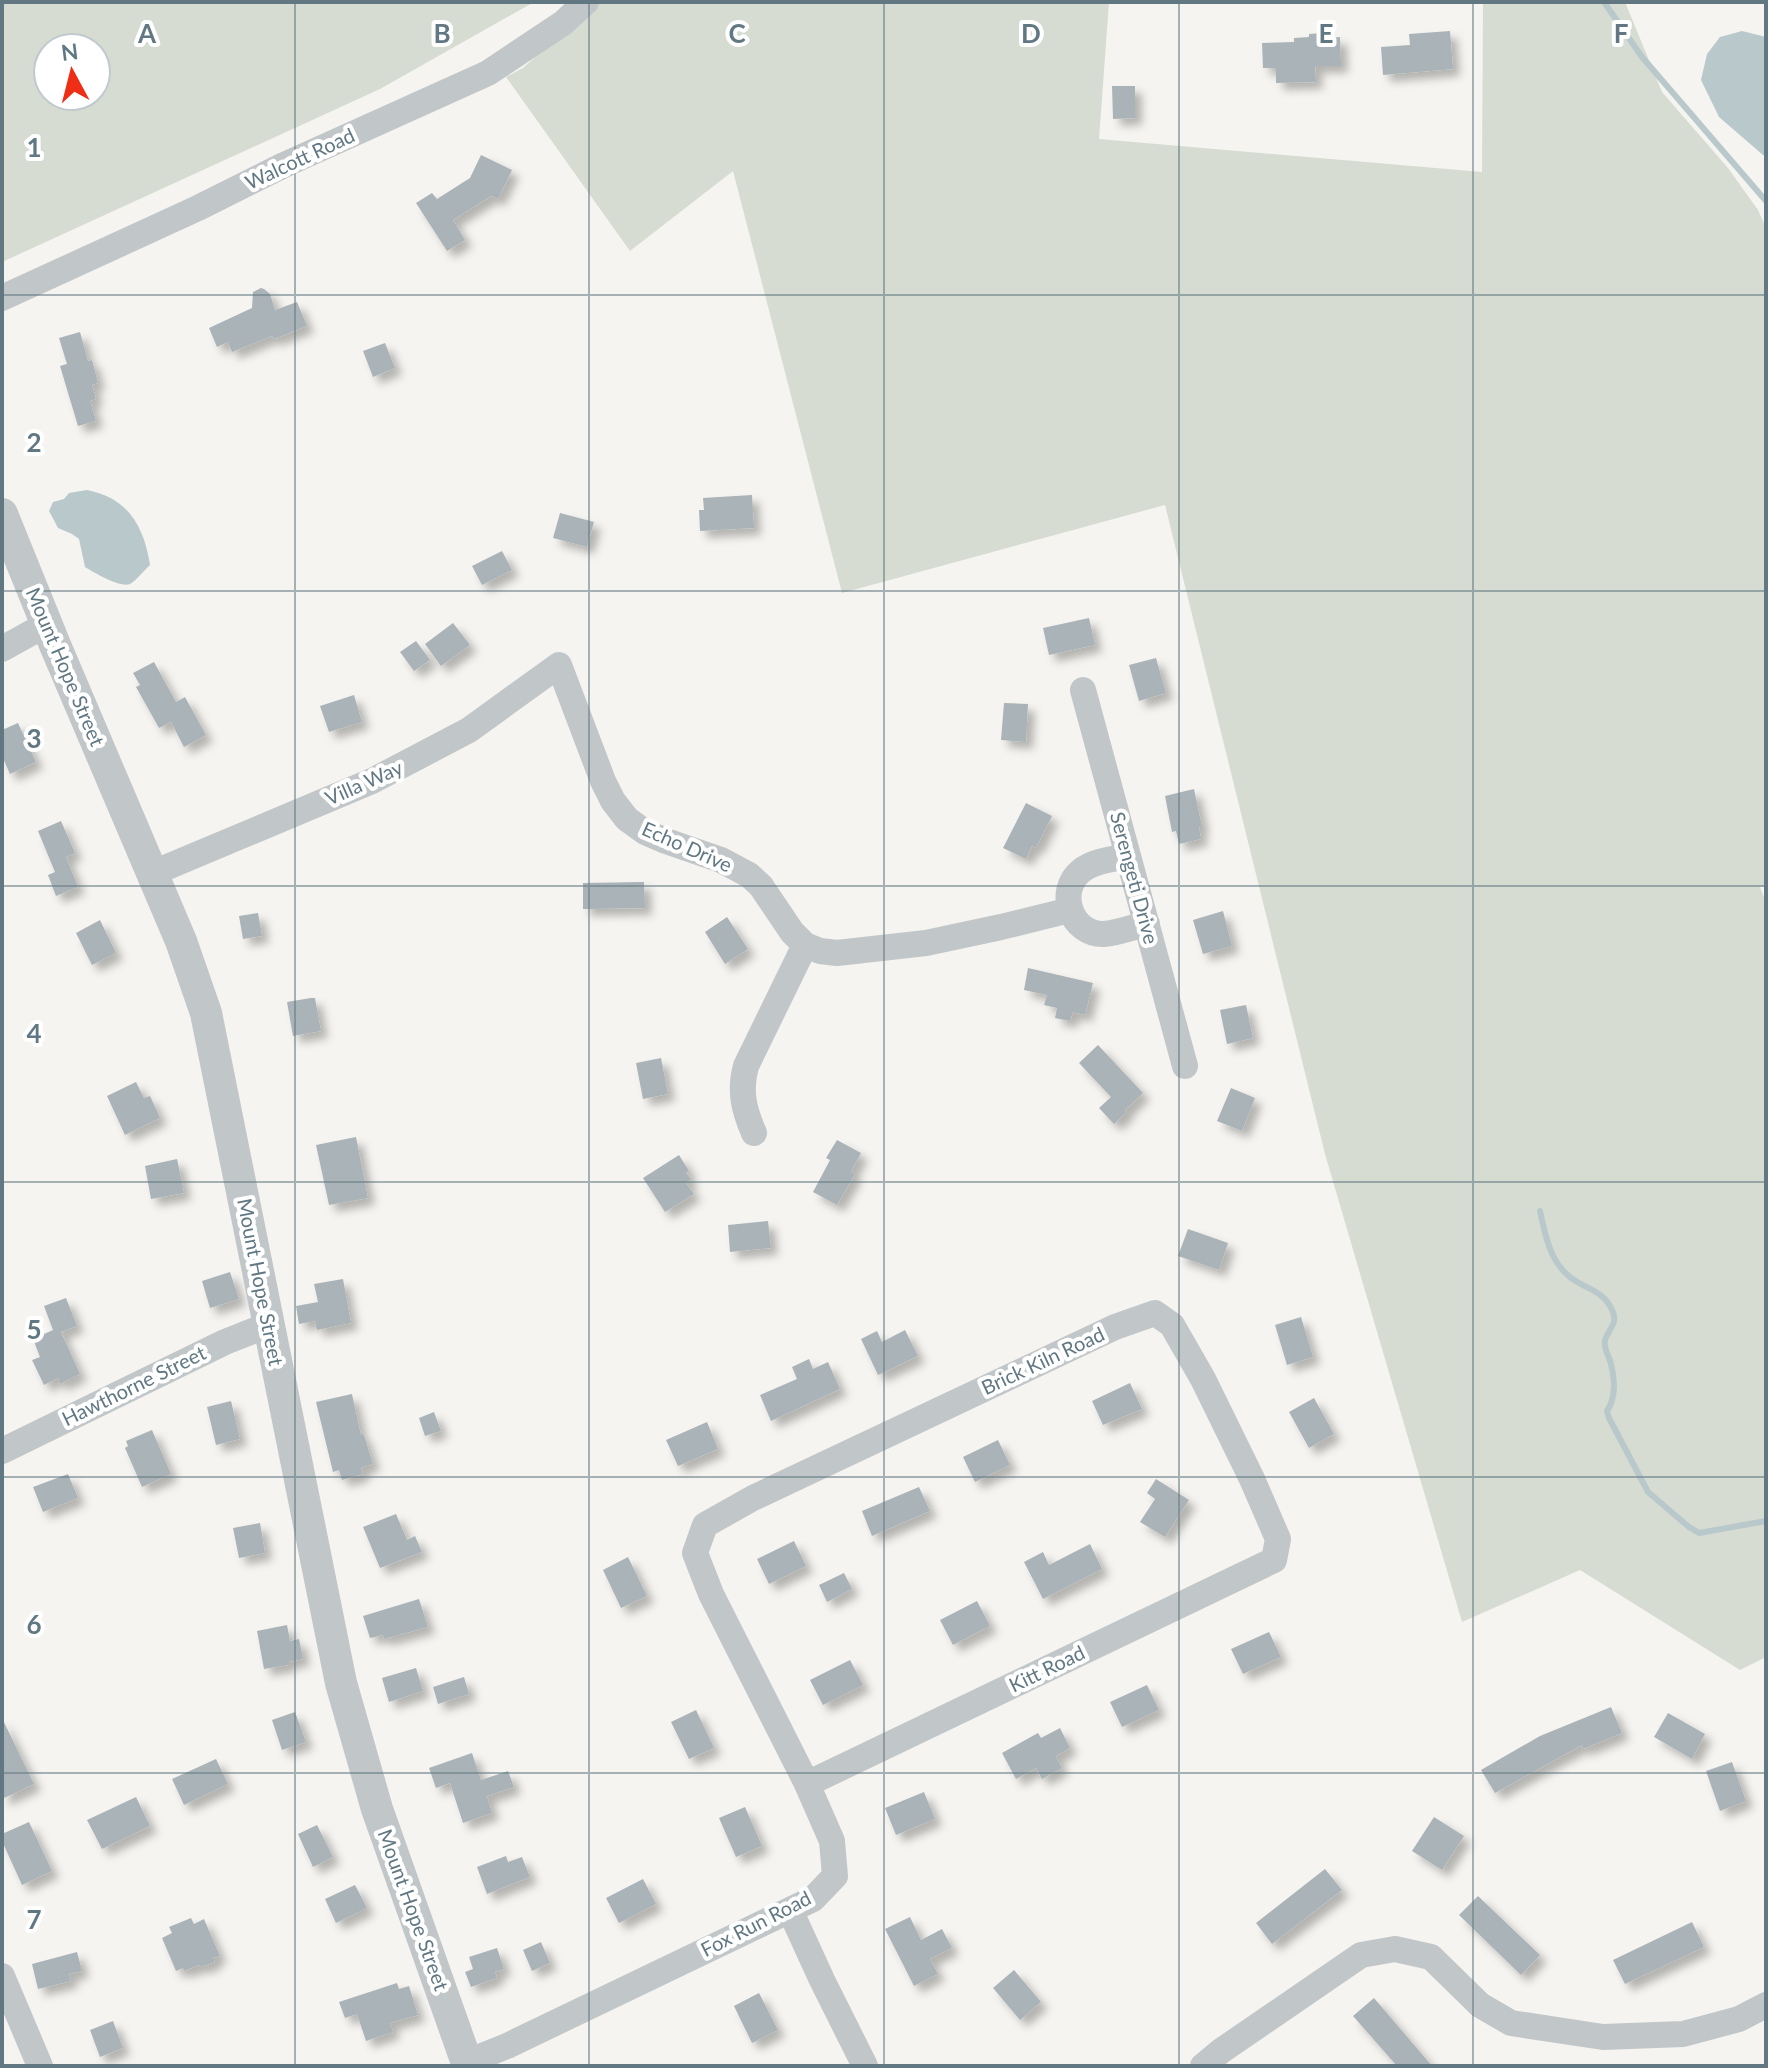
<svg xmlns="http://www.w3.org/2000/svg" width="1768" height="2068" font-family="Lato,sans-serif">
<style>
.green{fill:#d6dcd1;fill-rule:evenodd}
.water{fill:#b8c8cb}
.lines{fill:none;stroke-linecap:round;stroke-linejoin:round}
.stream{stroke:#b8c8cb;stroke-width:6}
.building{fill:#aab3b7;filter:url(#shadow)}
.minor{stroke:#c1c6c8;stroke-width:26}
.tertiary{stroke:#c1c6c8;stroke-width:32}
.grid{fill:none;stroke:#617883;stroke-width:2;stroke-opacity:0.55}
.labels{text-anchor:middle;stroke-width:8;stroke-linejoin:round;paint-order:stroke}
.street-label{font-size:20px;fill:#617883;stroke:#fff}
.grid-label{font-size:26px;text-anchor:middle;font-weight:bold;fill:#617883;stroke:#fff;stroke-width:8;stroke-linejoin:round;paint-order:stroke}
</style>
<defs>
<filter id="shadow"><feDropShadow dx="7" dy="7" stdDeviation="4" flood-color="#0004"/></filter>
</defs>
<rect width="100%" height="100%" fill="#f5f4f0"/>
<!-- green -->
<path class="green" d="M 2,2 L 534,2 L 380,89 L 2,262 ZM 48,48 L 96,48 L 96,96 L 48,96 Z
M 597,2 L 1109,2 L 1099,139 L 1482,172 L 1483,2 L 1625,2 L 1662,92 L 1728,168 L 1758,210 L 1766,228 L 1766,886 L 1760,887 L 1766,903 L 1766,1657 L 1740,1670 L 1580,1570 L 1462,1622 L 1325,1154 L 1165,505 L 842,593 L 733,171 L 630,251 L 506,77 L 523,68 Z"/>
<!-- water -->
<path class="water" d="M 1742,31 L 1766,37 L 1766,156 L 1763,155 L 1719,117 L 1701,80 L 1707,54 L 1720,37 Z
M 87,490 C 128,498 144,526 150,565 C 144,570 136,581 130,584 C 120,588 93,572 85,567 L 79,539 L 72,534 L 58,528 L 49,511 L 53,502 L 64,499 L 69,493 Z"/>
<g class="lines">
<!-- stream -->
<path class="stream" d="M 1604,2 L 1642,57 L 1766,201
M 1540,1211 C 1546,1240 1552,1270 1581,1284 C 1592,1290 1603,1294 1610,1306 C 1620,1323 1610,1326 1605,1340 C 1603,1348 1609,1356 1611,1364 C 1615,1379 1616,1398 1607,1411 L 1609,1418 L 1648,1492 L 1689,1527 L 1699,1533 L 1766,1521"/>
</g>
<!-- building -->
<path class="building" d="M 1450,31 L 1453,69 L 1383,75 L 1381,47 L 1410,45 L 1409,34 Z
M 1325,33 L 1325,38 L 1340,37 L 1341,66 L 1315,66 L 1316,82 L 1276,83 L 1276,68 L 1263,68 L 1262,43 L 1294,42 L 1294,38 L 1309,37 L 1309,34 Z
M 1112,86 L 1135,86 L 1135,118 L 1113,119 Z
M 481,155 L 512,170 L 498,199 L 491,196 L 453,220 L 465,240 L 447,251 L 416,203 L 432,193 L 437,199 L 470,178 Z
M 261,288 L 264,289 L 270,294 L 275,310 L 297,302 L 307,326 L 274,339 L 272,336 L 232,352 L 228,342 L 217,347 L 209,328 L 252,308 L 253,292 Z
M 80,332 L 88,361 L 92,360 L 98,383 L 92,385 L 96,399 L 90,401 L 96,421 L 78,426 L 60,366 L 67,364 L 59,338 Z
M 385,343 L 395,368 L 373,377 L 363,351 Z
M 752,495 L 754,528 L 700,531 L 699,510 L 704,510 L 703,498 Z
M 560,513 L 594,522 L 587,547 L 553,538 Z
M 502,551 L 512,570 L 482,585 L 472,566 Z
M 1089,618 L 1095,645 L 1049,655 L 1043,628 Z
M 453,623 L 470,645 L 441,666 L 425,644 Z
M 416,641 L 430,660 L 414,671 L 400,652 Z
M 1156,658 L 1166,693 L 1139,701 L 1129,665 Z
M 154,662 L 176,702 L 185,697 L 206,735 L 184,747 L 171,722 L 159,728 L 136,687 L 140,685 L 133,673 Z
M 354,695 L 362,722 L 329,732 L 320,706 Z
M 1004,703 L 1028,704 L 1026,742 L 1001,740 Z
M 18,723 L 36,762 L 10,774 L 2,756 L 2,730 Z
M 1194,789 L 1202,827 L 1199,827 L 1201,839 L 1179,844 L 1176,831 L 1172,832 L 1165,796 Z
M 1026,803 L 1052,816 L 1036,848 L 1032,846 L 1026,859 L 1003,848 Z
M 61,821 L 75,853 L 66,857 L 78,887 L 56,896 L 48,875 L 55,872 L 38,831 Z
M 644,882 L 645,908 L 583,909 L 583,883 Z
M 1223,911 L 1232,946 L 1203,954 L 1193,920 Z
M 258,913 L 262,936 L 243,939 L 239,916 Z
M 727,917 L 748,949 L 725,964 L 705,932 Z
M 100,920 L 116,953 L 92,965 L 76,933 Z
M 1028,968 L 1093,983 L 1085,1015 L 1073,1012 L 1070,1021 L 1055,1018 L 1057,1008 L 1044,1005 L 1047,995 L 1024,990 Z
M 311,998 L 315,998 L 321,1031 L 293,1036 L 287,1002 Z
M 1246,1005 L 1253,1038 L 1227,1044 L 1220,1010 Z
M 1098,1045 L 1143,1093 L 1125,1110 L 1127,1112 L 1114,1124 L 1099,1108 L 1111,1097 L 1079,1063 Z
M 661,1058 L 668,1094 L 643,1099 L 636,1063 Z
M 136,1082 L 144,1098 L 150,1096 L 160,1118 L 125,1135 L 107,1096 Z
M 1231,1088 L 1255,1098 L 1242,1131 L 1217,1121 Z
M 356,1137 L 368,1198 L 329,1205 L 316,1145 Z
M 837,1140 L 861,1153 L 851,1172 L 855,1174 L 837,1205 L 813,1192 L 830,1160 L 826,1158 Z
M 679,1155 L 689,1171 L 686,1173 L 691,1179 L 686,1183 L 694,1194 L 665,1212 L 643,1178 Z
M 177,1159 L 184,1193 L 151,1199 L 145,1166 Z
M 768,1221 L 771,1248 L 730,1252 L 728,1225 Z
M 1188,1229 L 1228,1243 L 1219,1270 L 1178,1256 Z
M 230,1272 L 239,1299 L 210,1308 L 202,1281 Z
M 343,1279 L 351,1323 L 317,1330 L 315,1321 L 299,1324 L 296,1306 L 318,1302 L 314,1284 Z
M 66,1298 L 77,1326 L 61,1332 L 80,1374 L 60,1384 L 58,1378 L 44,1385 L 32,1360 L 40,1357 L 33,1339 L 53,1330 L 44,1306 Z
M 1301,1317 L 1313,1357 L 1287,1365 L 1275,1325 Z
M 905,1330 L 918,1356 L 878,1375 L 861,1339 L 877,1331 L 882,1342 Z
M 809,1359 L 813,1369 L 828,1362 L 840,1389 L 771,1421 L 760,1395 L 797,1379 L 792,1367 Z
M 1130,1383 L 1142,1409 L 1103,1425 L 1092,1401 Z
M 352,1394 L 361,1435 L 364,1435 L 373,1464 L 361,1468 L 363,1474 L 342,1480 L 339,1470 L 333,1472 L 316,1402 Z
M 1314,1398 L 1334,1434 L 1309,1448 L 1289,1412 Z
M 231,1401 L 240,1439 L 216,1445 L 207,1407 Z
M 434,1412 L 441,1431 L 425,1436 L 419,1418 Z
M 707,1422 L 718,1449 L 678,1466 L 666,1440 Z
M 152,1430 L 171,1474 L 142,1487 L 125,1448 L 128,1446 L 126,1441 Z
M 998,1440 L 1010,1465 L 975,1482 L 963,1457 Z
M 68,1474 L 78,1498 L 43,1512 L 33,1487 Z
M 1156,1479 L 1189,1500 L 1165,1537 L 1140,1522 L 1155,1499 L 1147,1493 Z
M 919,1487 L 930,1511 L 872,1536 L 862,1511 Z
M 396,1514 L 407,1540 L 415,1536 L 422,1552 L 380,1568 L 363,1527 Z
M 260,1523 L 265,1553 L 239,1558 L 233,1528 Z
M 794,1541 L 806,1566 L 769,1584 L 757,1559 Z
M 1090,1544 L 1102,1569 L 1043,1599 L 1024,1562 L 1043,1552 L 1049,1565 Z
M 628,1557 L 647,1596 L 621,1608 L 603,1570 Z
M 844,1573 L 852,1589 L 827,1602 L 819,1585 Z
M 419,1599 L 428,1627 L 384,1639 L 383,1635 L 370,1638 L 363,1616 Z
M 977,1601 L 990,1626 L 953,1645 L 940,1620 Z
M 287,1625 L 290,1641 L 299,1639 L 303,1659 L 288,1662 L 288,1665 L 264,1669 L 257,1631 Z
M 1269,1632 L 1281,1657 L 1243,1674 L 1231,1649 Z
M 850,1660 L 863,1685 L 823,1705 L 810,1680 Z
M 416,1668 L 423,1691 L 389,1702 L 382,1678 Z
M 464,1677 L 469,1694 L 438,1704 L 433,1687 Z
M 1147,1685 L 1159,1710 L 1122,1727 L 1110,1702 Z
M 1611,1707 L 1622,1733 L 1583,1749 L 1582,1745 L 1495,1793 L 1481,1770 L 1540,1736 Z
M 696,1710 L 714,1748 L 689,1759 L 671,1722 Z
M 295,1712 L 306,1742 L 282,1750 L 272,1720 Z
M 1668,1713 L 1705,1734 L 1692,1759 L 1654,1737 Z
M 2,1718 L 34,1784 L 2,1799 Z
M 1060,1728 L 1070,1748 L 1056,1756 L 1062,1768 L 1042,1779 L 1036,1768 L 1016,1779 L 1002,1753 L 1038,1733 L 1041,1738 Z
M 472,1753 L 481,1780 L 508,1771 L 514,1787 L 487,1796 L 492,1813 L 463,1823 L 450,1783 L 436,1788 L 429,1768 Z
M 216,1759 L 228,1784 L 184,1805 L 172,1779 Z
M 1732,1762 L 1746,1801 L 1720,1811 L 1706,1771 Z
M 924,1792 L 935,1819 L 896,1835 L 885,1808 Z
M 136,1797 L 150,1826 L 102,1849 L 87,1820 Z
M 745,1807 L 762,1846 L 736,1857 L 719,1818 Z
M 1434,1817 L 1464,1836 L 1442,1870 L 1412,1851 Z
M 29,1822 L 52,1871 L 22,1885 L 2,1841 L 2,1834 Z
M 317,1825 L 333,1857 L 313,1867 L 298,1834 Z
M 506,1856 L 508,1862 L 522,1857 L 530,1877 L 487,1894 L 477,1867 Z
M 1325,1869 L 1342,1890 L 1272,1944 L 1256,1923 Z
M 643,1879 L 656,1904 L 619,1923 L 606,1898 Z
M 355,1885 L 367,1908 L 336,1923 L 325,1899 Z
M 1478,1896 L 1540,1955 L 1521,1975 L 1459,1915 Z
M 910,1917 L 921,1940 L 942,1929 L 952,1948 L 930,1959 L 938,1974 L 914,1986 L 885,1929 Z
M 191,1918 L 194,1924 L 204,1919 L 220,1956 L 213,1958 L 215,1962 L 200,1967 L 199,1965 L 184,1971 L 183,1968 L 176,1971 L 162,1938 L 172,1933 L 169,1927 Z
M 1692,1922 L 1704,1947 L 1625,1984 L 1613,1960 Z
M 541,1942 L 550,1963 L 532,1971 L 523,1950 Z
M 497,1948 L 504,1969 L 495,1972 L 497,1978 L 471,1987 L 465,1972 L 473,1969 L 469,1957 Z
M 77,1952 L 82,1971 L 69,1974 L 71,1981 L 38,1989 L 32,1964 Z
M 1014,1970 L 1041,2002 L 1020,2020 L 993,1988 Z
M 397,1983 L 399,1989 L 409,1986 L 418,2015 L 390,2023 L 393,2032 L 366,2041 L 357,2014 L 345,2018 L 339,2002 Z
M 759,1993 L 778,2030 L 752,2043 L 734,2006 Z
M 1374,1998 L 1432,2066 L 1397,2066 L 1353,2016 Z
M 113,2021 L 123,2048 L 100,2057 L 90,2030 Z"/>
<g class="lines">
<!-- minor -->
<path class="minor" d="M 2,298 L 198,208 L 284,165 L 488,73 L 563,23 L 586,2
M 2,649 L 47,624
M 1083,690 L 1185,1066
M 1128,856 C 1113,859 1093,861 1081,871 C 1056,891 1071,935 1104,934 C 1118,933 1133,927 1147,924
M 153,873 L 372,781 L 469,730 L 559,665 L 603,781 L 613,801 L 627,819 L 645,832 L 666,841 L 721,860 L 749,875 L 761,886 L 792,932 L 805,945 L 820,951 L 837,953 L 926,943 L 1001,927 L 1070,910
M 754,1133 C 744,1110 739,1091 746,1066 L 805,945
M 2,1451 L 225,1342 L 268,1325
M 790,1910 L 822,1980 L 865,2066
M 2,1976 L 40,2066
M 467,2062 L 507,2046 L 813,1899 L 835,1876 L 832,1841 L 807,1784 L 711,1594 L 695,1553 L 705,1525 L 753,1498 L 1115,1327 L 1155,1313 L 1172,1325 L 1203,1379 L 1252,1479 L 1278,1539 L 1274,1560 L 807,1784
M 1203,2066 L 1221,2051 L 1361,1955 L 1395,1949 L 1431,1957 L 1480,2005 L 1511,2023 L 1603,2037 L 1683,2034 L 1739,2019 L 1766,2005"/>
<!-- tertiary -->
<path class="tertiary" d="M 2,514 L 55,645 L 181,941 L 206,1013 L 341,1683 L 377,1809 L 468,2066"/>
</g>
<!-- grid -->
<path class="grid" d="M 295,2 L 295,2066M 589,2 L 589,2066M 884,2 L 884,2066M 1179,2 L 1179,2066M 1473,2 L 1473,2066M 2,295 L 1766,295M 2,591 L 1766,591M 2,886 L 1766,886M 2,1182 L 1766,1182M 2,1477 L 1766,1477M 2,1773 L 1766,1773"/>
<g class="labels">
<!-- street labels -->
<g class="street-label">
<text transform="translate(300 159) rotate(-25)" y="7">Walcott Road</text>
<text transform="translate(65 667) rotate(67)" y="7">Mount Hope Street</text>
<text transform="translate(364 783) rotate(-24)" y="7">Villa Way</text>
<text transform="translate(687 847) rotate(24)" y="7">Echo Drive</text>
<text transform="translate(1134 878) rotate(75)" y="7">Serengeti Drive</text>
<text transform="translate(260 1282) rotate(79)" y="7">Mount Hope Street</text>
<text transform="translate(1043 1361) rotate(-25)" y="7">Brick Kiln Road</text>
<text transform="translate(134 1386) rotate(-26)" y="7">Hawthorne Street</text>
<text transform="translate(1047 1669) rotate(-26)" y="7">Kitt Road</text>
<text transform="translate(413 1910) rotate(70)" y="7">Mount Hope Street</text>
<text transform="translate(756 1924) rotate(-27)" y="7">Fox Run Road</text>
</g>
</g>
<g class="grid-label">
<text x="147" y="43">A</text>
<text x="442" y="43">B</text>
<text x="737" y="43">C</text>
<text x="1031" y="43">D</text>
<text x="1326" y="43">E</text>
<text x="1621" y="43">F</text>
<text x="34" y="157">1</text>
<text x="34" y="452">2</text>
<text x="34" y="748">3</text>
<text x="34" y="1043">4</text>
<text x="34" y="1339">5</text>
<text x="34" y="1634">6</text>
<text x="34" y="1929">7</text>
</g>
<!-- border -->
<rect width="1768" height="2068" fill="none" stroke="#617883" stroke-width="8"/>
<!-- north arrow -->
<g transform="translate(72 72) rotate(353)"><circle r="38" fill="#ffffff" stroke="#c0c9cd" stroke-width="2"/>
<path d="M0-6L14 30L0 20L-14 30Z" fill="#ef2e16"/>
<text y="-12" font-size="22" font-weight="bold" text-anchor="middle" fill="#617883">N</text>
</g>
</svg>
